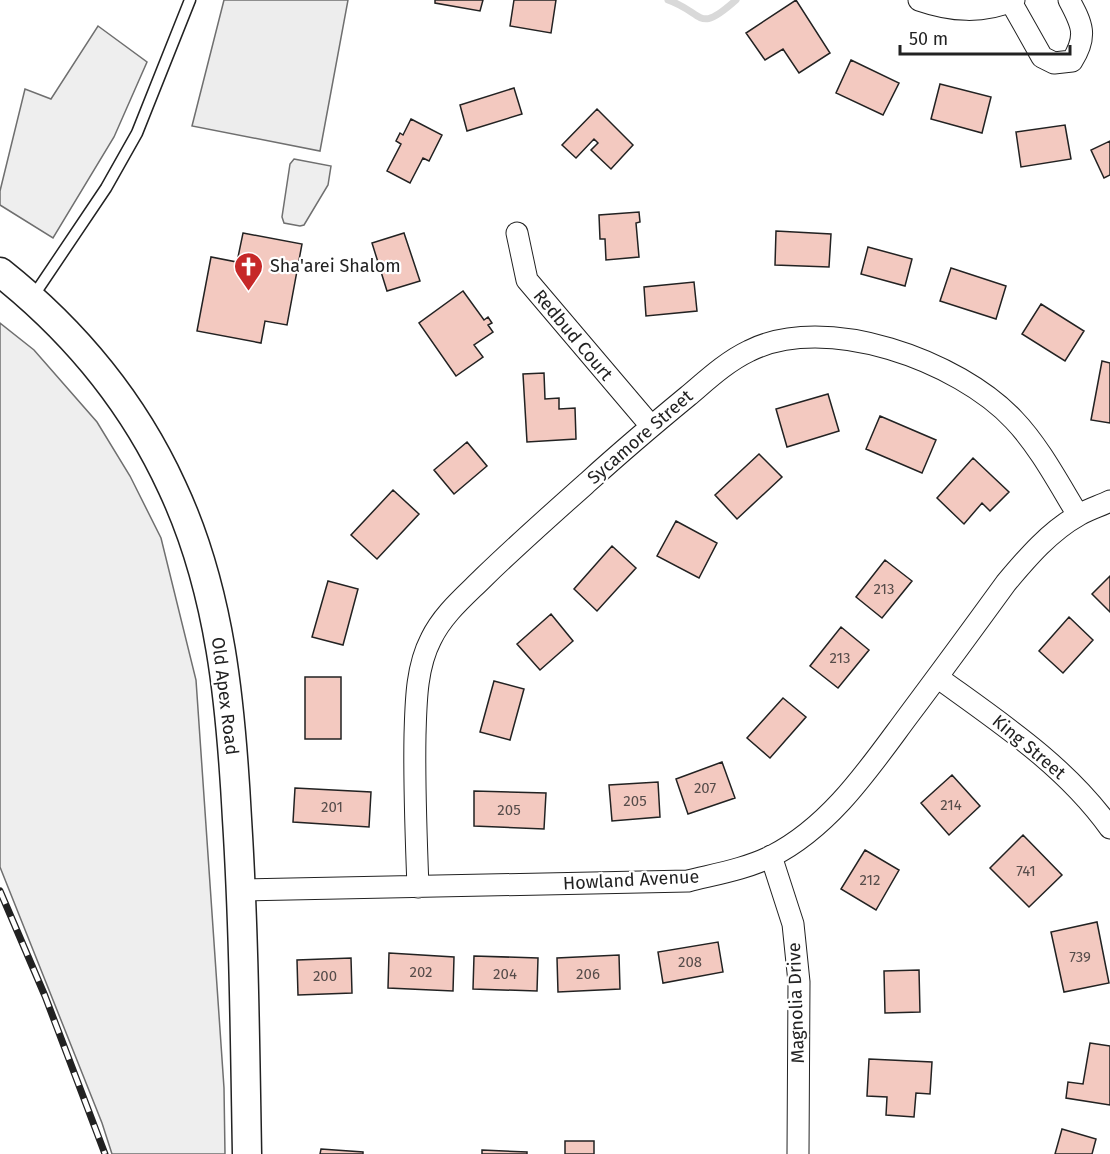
<svg xmlns="http://www.w3.org/2000/svg" width="1110" height="1154" font-family="'Fira Sans',sans-serif">
<style>
.green{fill:#eee;stroke:#6f6f6f;stroke-width:1.5}
.parking{fill:#ededed;stroke:#6f6f6f;stroke-width:1.5}
.lines{fill:none;stroke-linecap:round;stroke-linejoin:round}
.stream{stroke:#d9d9d9;stroke-width:7}
.building{fill:#f3c9c0;stroke:#222;stroke-width:1.5}
.lane-casing{stroke:#222;stroke-width:13}
.street-casing{stroke:#222;stroke-width:23}
.secondary-casing{stroke:#222;stroke-width:31}
.lane{stroke:#fff;stroke-width:10}
.street{stroke:#fff;stroke-width:21}
.secondary{stroke:#fff;stroke-width:28}
.rail-casing{stroke:#222;stroke-width:7}
.rail{stroke:#fff;stroke-width:4.5;stroke-dasharray:14;stroke-linecap:butt}
.labels{text-anchor:middle;stroke-width:4.5;stroke-linejoin:round;paint-order:stroke}
.number-label{font-size:15px;fill:#564c4a}
.poi-label{font-size:18px;fill:#222;stroke:#fff;text-anchor:start}
.street-label{font-size:18px;fill:#222;stroke:#fff}
</style>
<rect width="100%" height="100%" fill="#fff"/>
<!-- green -->
<path class="green" d="M 98,26 L 147,62 L 114,137 L 53,238 L 0,205 L 0,191 L 25,89 L 51,99 Z
M 294,159 L 331,166 L 328,185 L 304,225 L 300,226 L 284,223 L 282,217 L 290,164 Z
M 0,323 L 34,350 L 97,422 L 130,476 L 161,538 L 196,680 L 224,1088 L 225,1154 L 112,1154 L 102,1123 L 0,867 Z"/>
<!-- parking -->
<path class="parking" d="M 224,0 L 348,0 L 320,151 L 192,126 Z"/>
<g class="lines">
<!-- stream -->
<path class="stream" d="M 668,0 C 705,13 697,35 736,0"/>
</g>
<!-- building -->
<path class="building" d="M 435,0 L 483,0 L 480,11 L 435,3 Z
M 514,0 L 556,0 L 551,33 L 510,26 Z
M 796,0 L 830,53 L 799,73 L 783,49 L 765,60 L 746,33 Z
M 851,60 L 899,83 L 883,115 L 836,93 Z
M 940,84 L 991,97 L 982,133 L 931,119 Z
M 514,88 L 522,114 L 467,131 L 460,105 Z
M 597,109 L 633,145 L 611,169 L 591,150 L 598,143 L 594,139 L 576,158 L 562,145 Z
M 411,119 L 442,135 L 429,161 L 423,158 L 410,183 L 387,171 L 401,144 L 396,141 L 400,133 L 403,135 Z
M 1065,125 L 1071,159 L 1021,167 L 1016,132 Z
M 1110,141 L 1110,175 L 1104,178 L 1091,150 Z
M 639,212 L 640,222 L 636,223 L 639,257 L 606,260 L 605,239 L 600,239 L 599,215 Z
M 776,231 L 831,234 L 829,267 L 775,265 Z
M 243,233 L 302,244 L 287,325 L 265,321 L 261,343 L 197,331 L 211,257 L 237,262 Z
M 404,233 L 420,281 L 387,291 L 372,243 Z
M 868,247 L 912,259 L 905,286 L 861,274 Z
M 951,268 L 1006,286 L 996,319 L 940,301 Z
M 694,282 L 697,311 L 646,316 L 644,287 Z
M 463,291 L 484,320 L 488,317 L 492,323 L 488,325 L 493,332 L 474,345 L 483,357 L 456,376 L 419,323 Z
M 1041,304 L 1084,331 L 1065,361 L 1022,334 Z
M 1102,361 L 1110,363 L 1110,423 L 1091,420 Z
M 544,373 L 545,399 L 559,398 L 559,409 L 575,408 L 576,439 L 527,442 L 523,374 Z
M 828,394 L 839,431 L 787,447 L 776,409 Z
M 880,416 L 936,440 L 922,473 L 866,449 Z
M 467,442 L 487,466 L 454,494 L 434,470 Z
M 759,454 L 782,477 L 737,519 L 715,495 Z
M 973,458 L 1009,492 L 990,511 L 982,503 L 964,524 L 937,498 Z
M 393,490 L 419,514 L 377,559 L 351,535 Z
M 676,521 L 717,543 L 699,578 L 657,556 Z
M 612,546 L 636,568 L 597,611 L 574,589 Z
M 885,560 L 912,581 L 882,618 L 856,597 Z
M 1110,576 L 1110,612 L 1092,594 Z
M 328,581 L 358,589 L 343,645 L 312,637 Z
M 551,614 L 573,641 L 540,670 L 517,644 Z
M 1069,617 L 1093,640 L 1063,673 L 1039,651 Z
M 841,627 L 869,650 L 838,688 L 810,666 Z
M 305,677 L 341,677 L 341,739 L 305,739 Z
M 494,681 L 524,689 L 510,740 L 480,732 Z
M 783,698 L 806,717 L 770,758 L 747,738 Z
M 722,762 L 735,798 L 688,814 L 676,779 Z
M 952,775 L 980,806 L 949,835 L 921,803 Z
M 658,782 L 660,817 L 612,821 L 609,785 Z
M 295,788 L 371,792 L 369,827 L 293,822 Z
M 474,791 L 546,793 L 544,829 L 474,826 Z
M 1023,835 L 1062,875 L 1029,907 L 990,868 Z
M 865,850 L 899,870 L 876,910 L 841,889 Z
M 1097,922 L 1109,983 L 1064,992 L 1051,932 Z
M 718,942 L 723,972 L 663,983 L 658,952 Z
M 389,953 L 454,957 L 453,991 L 388,988 Z
M 619,955 L 620,989 L 558,992 L 557,958 Z
M 474,956 L 538,958 L 537,991 L 473,989 Z
M 351,958 L 352,993 L 298,995 L 297,960 Z
M 919,970 L 920,1012 L 885,1013 L 884,971 Z
M 1090,1043 L 1110,1046 L 1110,1105 L 1066,1098 L 1068,1082 L 1083,1084 Z
M 869,1059 L 932,1062 L 930,1094 L 916,1093 L 914,1117 L 886,1115 L 887,1097 L 867,1096 Z
M 1062,1129 L 1096,1139 L 1092,1154 L 1055,1154 Z
M 565,1141 L 594,1141 L 594,1154 L 565,1154 Z
M 321,1149 L 363,1152 L 363,1154 L 320,1154 Z
M 482,1150 L 527,1152 L 527,1154 L 482,1154 Z"/>
<g class="lines">
<defs>
<path id="lane" d="M 32,298 L 106,188 L 137,133 L 190,0"/>
<path id="street" d="M 919,0 C 951,11 982,14 1014,0
M 1011,2 L 1042,57 L 1054,63 L 1072,61 C 1088,36 1082,24 1069,0
M 517,233 L 527,280 L 651,426
M 937,677 C 999,722 1065,765 1110,828
M 771,856 L 793,924 L 799,982 L 798,1154
M 418,887 C 416,836 414,786 415,735 C 416,703 416,668 431,639 C 443,614 465,596 484,577 C 518,544 553,513 589,481 C 621,452 654,424 688,396 C 707,380 726,362 749,351 C 826,312 959,361 1014,420 C 1039,446 1059,484 1078,515
M 242,890 L 688,881 C 716,874 746,869 772,856 C 831,826 870,767 908,716 C 941,672 974,627 1006,583 C 1027,558 1050,531 1079,515 C 1089,509 1100,506 1110,501"/>
<path id="secondary" d="M 0,272 C 73,330 133,402 172,487 C 221,591 231,706 237,819 C 244,930 245,1042 247,1154"/>
</defs>
<!-- lane casing -->
<use href="#lane" class="lane-casing"/>
<!-- street casing -->
<use href="#street" class="street-casing"/>
<!-- secondary casing -->
<use href="#secondary" class="secondary-casing"/>
<!-- lane -->
<use href="#lane" class="lane"/>
<!-- street -->
<use href="#street" class="street"/>
<!-- secondary -->
<use href="#secondary" class="secondary"/>
<defs>
<path id="rail" d="M 0,891 L 45,996 L 105,1154"/>
</defs>
<!-- rail casing -->
<use href="#rail" class="rail-casing"/>
<!-- rail -->
<use href="#rail" class="rail"/>
</g>
<!-- icons -->
<defs>
<symbol id="church-pin" viewBox="-11 -11 22 30"><path d="M0 17L-7.5 6A9.5 9.5 0 1 1 7.5 6Z" fill="#c62828" stroke="#fff"/><path d="M-1.2-6h2.4v3.5h3.3v2.4h-3.3V6h-2.4V-.1h-3.3v-2.4h3.3Z" fill="#fff"/></symbol>
</defs>
<g fill-rule="evenodd">
<use href="#church-pin" x="232" y="250" width="33" height="45"/>
</g>
<g class="labels">
<!-- number labels -->
<g class="number-label">
<text x="884" y="594">213</text>
<text x="840" y="663">213</text>
<text x="705" y="793">207</text>
<text x="635" y="806">205</text>
<text x="951" y="810">214</text>
<text x="332" y="812">201</text>
<text x="509" y="815">205</text>
<text x="1026" y="876">741</text>
<text x="870" y="885">212</text>
<text x="1080" y="962">739</text>
<text x="690" y="967">208</text>
<text x="421" y="977">202</text>
<text x="505" y="979">204</text>
<text x="588" y="979">206</text>
<text x="325" y="981">200</text>
</g>
<!-- poi labels -->
<g class="poi-label">
<text x="270" y="272">Sha'arei Shalom</text>
</g>
<!-- street labels -->
<g class="street-label">
<text transform="translate(573 335) rotate(50)" y="6">Redbud Court</text>
<text transform="translate(640 437) rotate(-41)" y="6">Sycamore Street</text>
<text transform="translate(225 696) rotate(83)" y="6">Old Apex Road</text>
<text transform="translate(1029 747) rotate(40)" y="6">King Street</text>
<text transform="translate(631 880) rotate(-3)" y="6">Howland Avenue</text>
<text transform="translate(796 1003) rotate(-92)" y="6">Magnolia Drive</text>
</g>
</g>
<!-- scale -->
<path d="M900 45v9h170v-9" fill="none" stroke="#222222" stroke-width="3"/>
<text x="909" y="45" font-size="18" fill="#222222" stroke="#ffffff" stroke-width="4.5" paint-order="stroke">50 m</text>
</svg>
